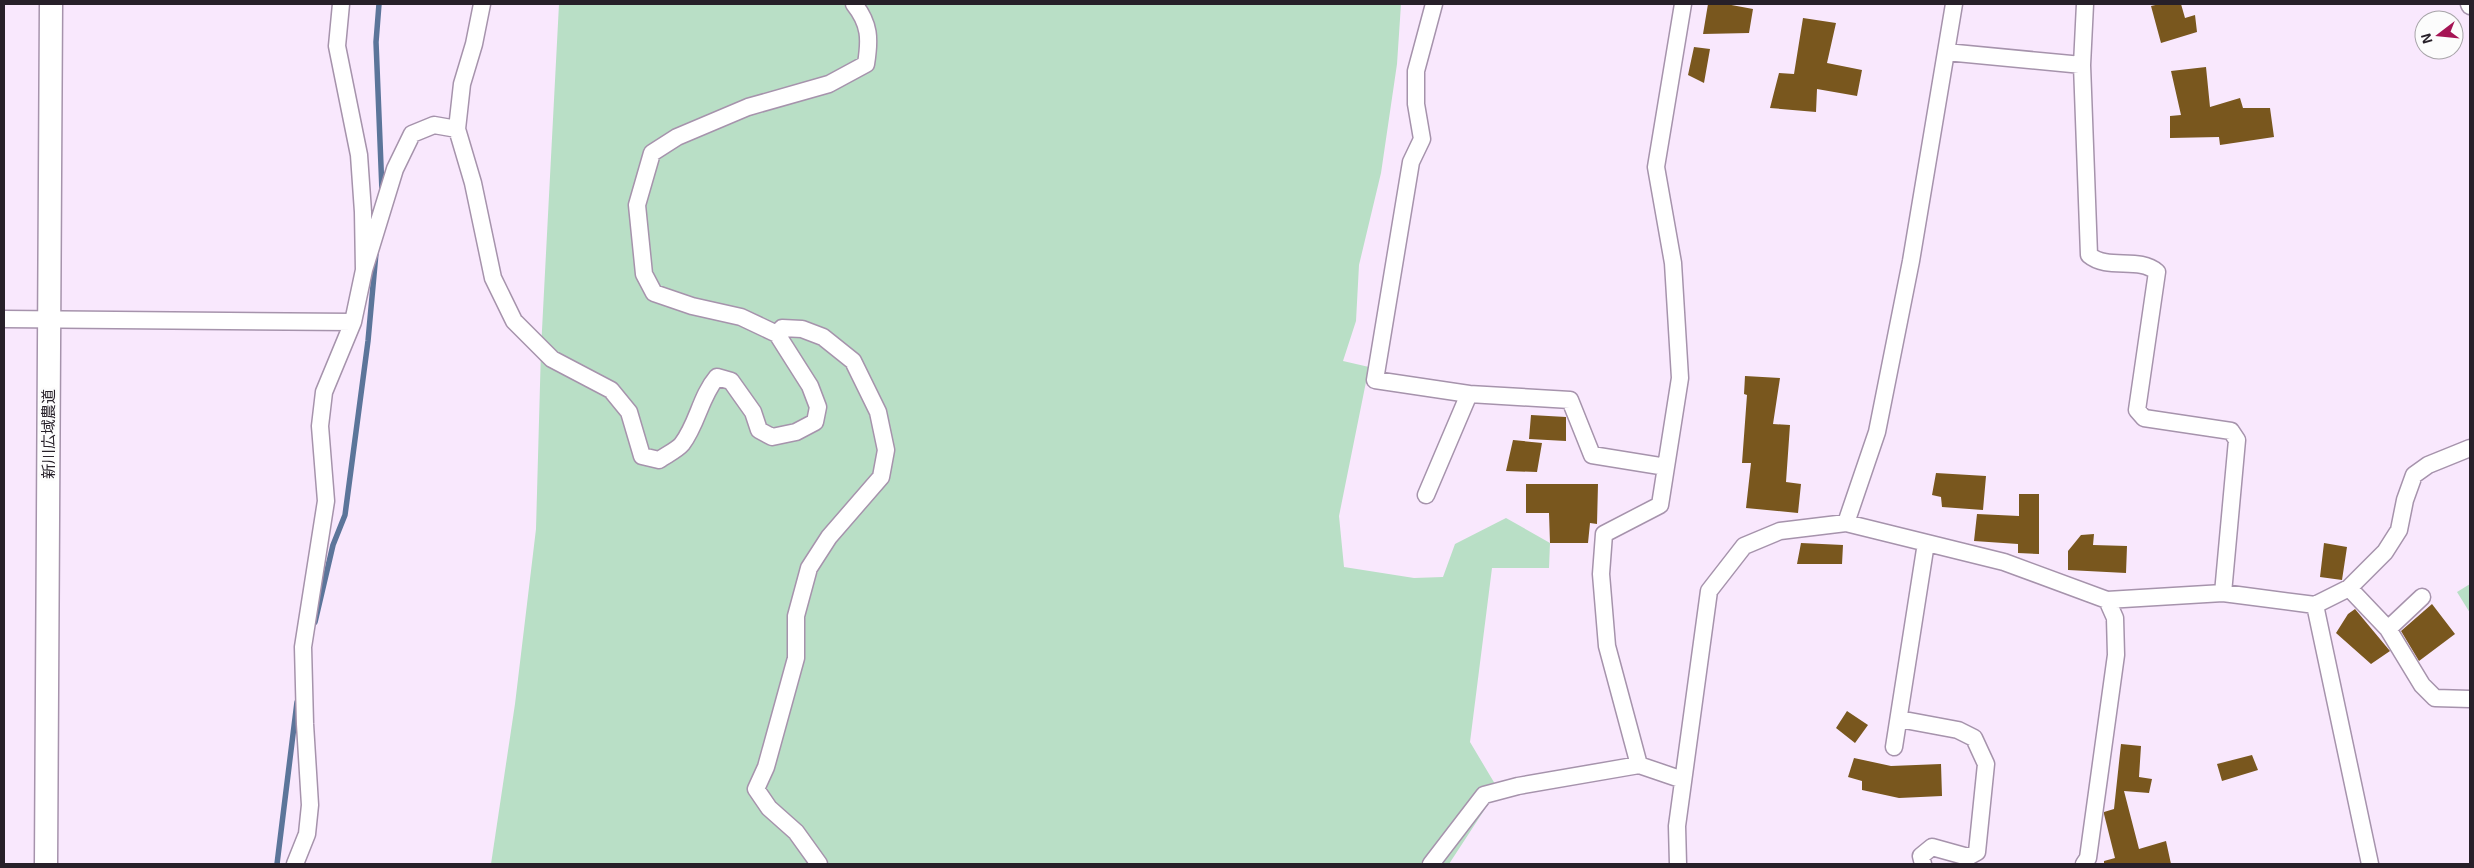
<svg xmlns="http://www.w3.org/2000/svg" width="2474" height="868" font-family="'Exo 2','Noto Sans JP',sans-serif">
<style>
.green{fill:#b9dfc6}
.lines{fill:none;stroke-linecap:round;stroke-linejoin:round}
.stream{stroke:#5c759a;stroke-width:5.5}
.building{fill:#79571e}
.street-casing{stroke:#a693ac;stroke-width:19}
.secondary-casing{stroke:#a693ac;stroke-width:25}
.street{stroke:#fff;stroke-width:16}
.secondary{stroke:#fff;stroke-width:22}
.labels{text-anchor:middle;stroke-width:5;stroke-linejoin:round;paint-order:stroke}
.street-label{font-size:15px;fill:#272029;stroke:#fcfcfc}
</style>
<rect width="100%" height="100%" fill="#f9e8fd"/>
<!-- green -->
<path class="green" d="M 559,4 L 1401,4 L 1397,64 L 1381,173 L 1359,265 L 1356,321 L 1343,361 L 1369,367 L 1339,516 L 1344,567 L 1414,578 L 1443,577 L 1455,544 L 1506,518 L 1550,543 L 1549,568 L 1492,568 L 1470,742 L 1498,789 L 1449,864 L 491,864 L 515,704 L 536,529 L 541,349 Z
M 2470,584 L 2470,613 L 2457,592 Z"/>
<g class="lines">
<!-- stream -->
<path class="stream" d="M 379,4 L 376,42 L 382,191
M 315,622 L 333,545 L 345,515 L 368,341 L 376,253
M 277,864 L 297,702"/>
</g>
<!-- building -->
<path class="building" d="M 1708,4 L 1726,4 L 1753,9 L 1749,33 L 1703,34 Z
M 2160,4 L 2181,4 L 2185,18 L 2195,15 L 2197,32 L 2161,43 L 2151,6 Z
M 1803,18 L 1836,23 L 1827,63 L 1862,70 L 1857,96 L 1817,89 L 1816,112 L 1770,108 L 1779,73 L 1794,74 Z
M 1694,47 L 1710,49 L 1704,83 L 1688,75 Z
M 2206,67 L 2210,107 L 2240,98 L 2243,108 L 2270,108 L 2274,137 L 2220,145 L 2219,137 L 2170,138 L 2170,116 L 2181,115 L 2171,71 Z
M 1745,376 L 1780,378 L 1773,424 L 1790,425 L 1786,482 L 1801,484 L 1798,513 L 1746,508 L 1751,463 L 1742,463 L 1747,395 L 1744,394 Z
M 1531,415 L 1566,417 L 1566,441 L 1529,439 Z
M 1513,440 L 1542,443 L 1537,472 L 1506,471 Z
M 1936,473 L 1986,476 L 1983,510 L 1942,507 L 1941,497 L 1932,495 Z
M 1526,484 L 1598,484 L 1597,524 L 1590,523 L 1588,543 L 1550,543 L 1549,513 L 1526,513 Z
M 2019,494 L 2039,494 L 2039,554 L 2018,553 L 2018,544 L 1974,541 L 1977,514 L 2019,516 Z
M 2094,534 L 2093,545 L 2127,546 L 2126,573 L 2068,570 L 2068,551 L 2081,535 Z
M 1801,543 L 1843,545 L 1842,564 L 1797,564 Z
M 2324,543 L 2347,547 L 2342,580 L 2320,577 Z
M 2432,604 L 2455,634 L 2419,661 L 2401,631 Z
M 2355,609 L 2390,651 L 2371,664 L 2336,633 L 2348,614 Z
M 1847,711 L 1868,725 L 1855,743 L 1836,728 Z
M 2121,744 L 2141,746 L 2139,777 L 2152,779 L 2149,793 L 2124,791 L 2139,849 L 2166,841 L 2171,864 L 2104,864 L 2104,861 L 2115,858 L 2104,814 L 2104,812 L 2114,809 Z
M 2252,755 L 2258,770 L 2222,781 L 2217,764 Z
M 1854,758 L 1891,766 L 1941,764 L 1942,796 L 1899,798 L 1862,790 L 1862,781 L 1848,777 Z"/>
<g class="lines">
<defs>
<path id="street" d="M 1434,4 L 1416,71 L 1416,104 L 1422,139 L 1411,162 L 1375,380 L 1469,394
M 1683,4 L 1656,167 L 1673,263 L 1680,378 L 1660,505 L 1604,534 L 1601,574 L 1607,646 L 1639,765 L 1683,780
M 2085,4 L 2082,65 L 2089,255 C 2108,271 2139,256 2157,272 L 2137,410 L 2144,418 L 2231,431 L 2237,440 L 2223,593
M 2469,4 L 2470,6
M 1946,52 L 2082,65
M 457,129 L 462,84 L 474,44 L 482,4
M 364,270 L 395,169 L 412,134 L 434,125 L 457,129 L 473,183 L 493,278 L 514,321 L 552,359 L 611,390 L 629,412 L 642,456 L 659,460 C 666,455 677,450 682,444 C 698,423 700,397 717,377 L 731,381 L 753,412 L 759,430 L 772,437 L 796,432 L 815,422 L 818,407 L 810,386 L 777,334 L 782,328 L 802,329 L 823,337 L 853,361 L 878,412 L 886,450 L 881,477 L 829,537 L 809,568 L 796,616 L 796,658 L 766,767 L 756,789 L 769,808 L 796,832 L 819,864
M 4,319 L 353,322 L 364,270 L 363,212 L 359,155 L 337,46 L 341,4
M 777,334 L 741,317 L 692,306 L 654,293 L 644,274 L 637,205 L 652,153 L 677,137 L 748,107 L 829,84 L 866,64 C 870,39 870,24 854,4
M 1426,495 L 1469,394 L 1570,400 L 1592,455 L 1666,467
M 1846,523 L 1877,432 L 1911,261 L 1954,4
M 2349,588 L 2388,629 L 2422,597
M 2315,605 L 2370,864
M 2388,629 L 2422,685 L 2435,698 L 2470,699
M 1899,719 L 1958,730 L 1974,738 L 1986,764 L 1977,852 L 1968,857 L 1932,847 L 1921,856 L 1923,864
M 1894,747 L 1926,543
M 295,864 L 307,834 L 310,805 L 305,724 L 303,647 L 326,501 L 320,426 L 324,392 L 353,322
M 1431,864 L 1484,795 L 1518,786 L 1639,765
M 1678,864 L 1677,826 L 1709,591 L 1744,546 L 1780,531 L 1846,523 L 2004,562 L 2107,600 L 2223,593 L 2315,605 L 2349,588 L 2385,552 L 2399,530 L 2405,500 L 2414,475 L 2428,465 L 2470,448
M 2084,864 L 2088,858 L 2091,836 L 2116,655 L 2115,618 L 2107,600"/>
<path id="secondary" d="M 46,864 L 51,4"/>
</defs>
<!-- street casing -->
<use href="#street" class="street-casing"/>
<!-- secondary casing -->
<use href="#secondary" class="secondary-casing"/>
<!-- street -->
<use href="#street" class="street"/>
<!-- secondary -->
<use href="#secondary" class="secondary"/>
</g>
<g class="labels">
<!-- street labels -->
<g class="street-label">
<text transform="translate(49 434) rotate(-90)" y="5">新川広域農道</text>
</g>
</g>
<!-- border -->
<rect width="2474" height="868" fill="none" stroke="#272029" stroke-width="10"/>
<!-- north arrow -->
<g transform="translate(2439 35) rotate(254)"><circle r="24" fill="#fcfcfc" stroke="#a7a4a8"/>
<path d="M0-4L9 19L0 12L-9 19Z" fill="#a51454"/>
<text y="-8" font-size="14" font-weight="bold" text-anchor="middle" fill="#272029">N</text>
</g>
</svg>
